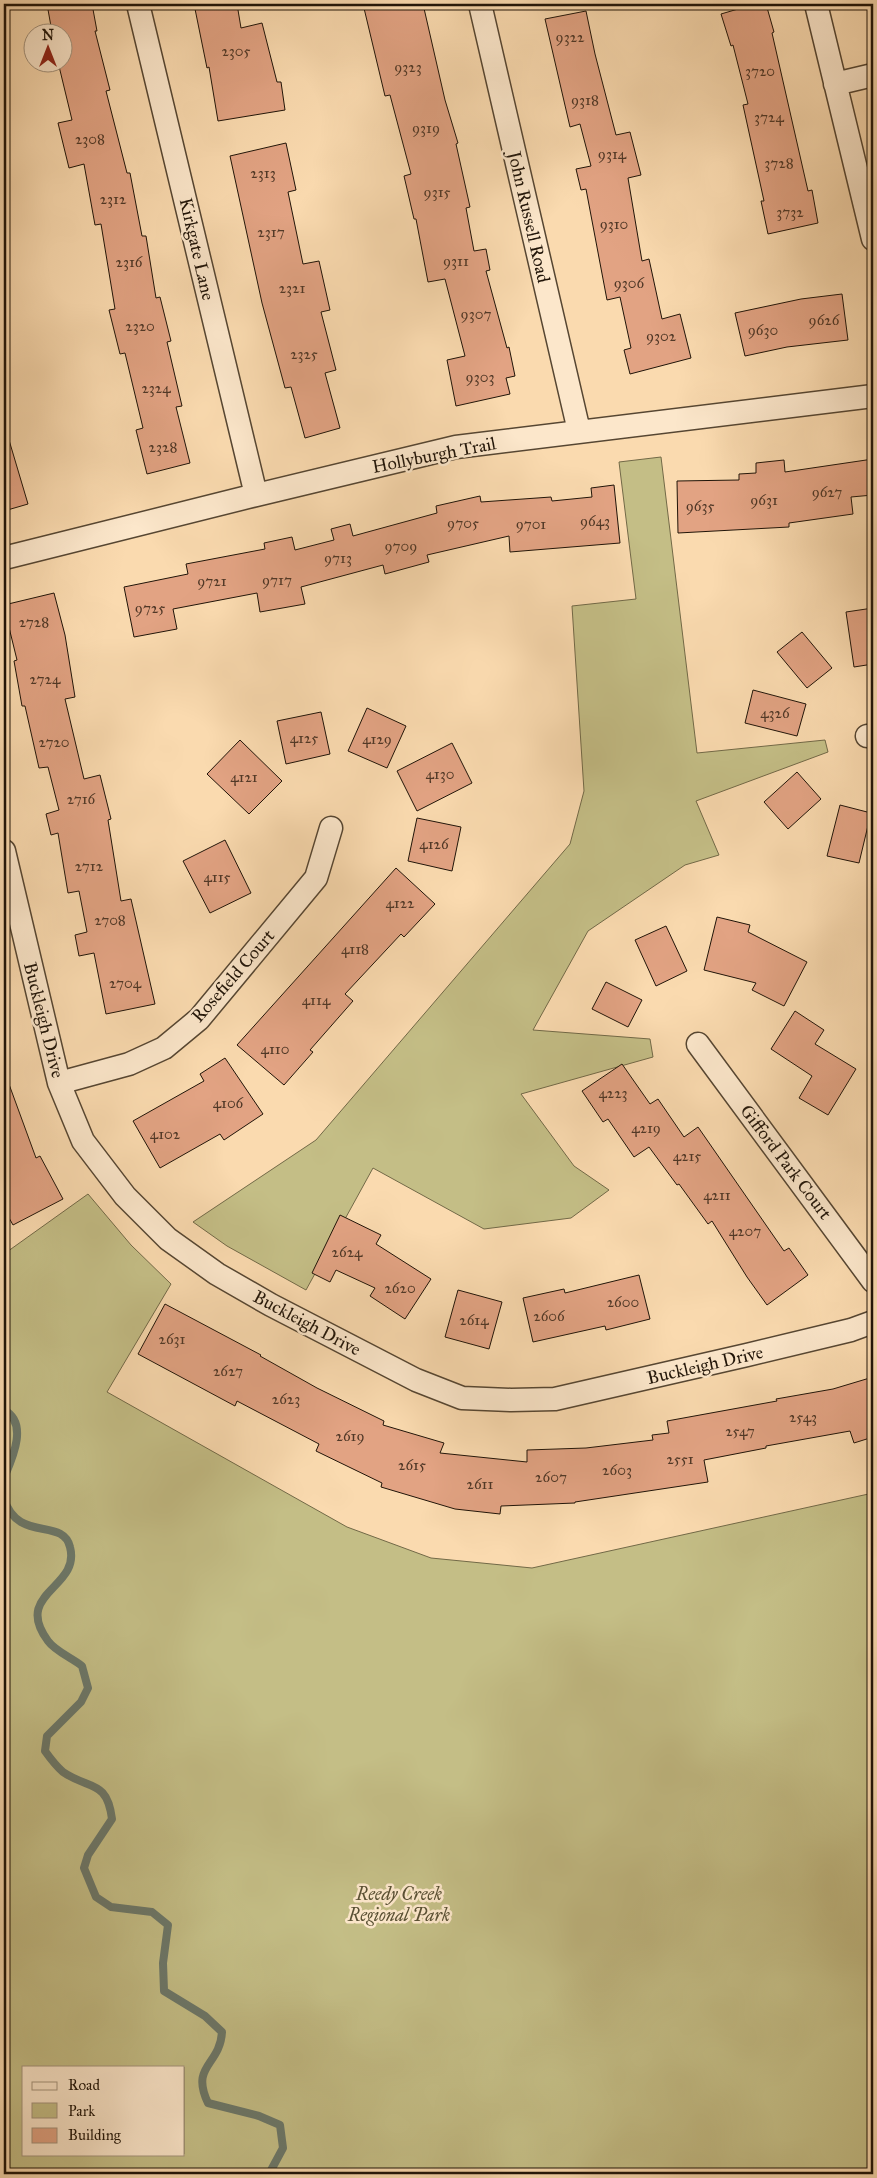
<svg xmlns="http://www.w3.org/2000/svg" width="877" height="2178" font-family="'IM FELL Great Primer',serif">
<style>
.green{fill:#c4be86;stroke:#726947;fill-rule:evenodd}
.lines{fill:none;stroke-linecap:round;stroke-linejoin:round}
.stream{stroke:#6c786a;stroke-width:8}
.building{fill:#e2a383;stroke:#201408}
.minor-casing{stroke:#564632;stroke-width:25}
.minor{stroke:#fce7cb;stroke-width:22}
.labels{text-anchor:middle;stroke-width:5;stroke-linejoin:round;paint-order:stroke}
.number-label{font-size:15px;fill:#503827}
.street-label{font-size:18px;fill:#201408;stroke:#fce7cb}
.park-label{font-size:18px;font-style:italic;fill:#595034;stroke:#fce7cb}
</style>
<rect width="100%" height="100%" fill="#fadaaf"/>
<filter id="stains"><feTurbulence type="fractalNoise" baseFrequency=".004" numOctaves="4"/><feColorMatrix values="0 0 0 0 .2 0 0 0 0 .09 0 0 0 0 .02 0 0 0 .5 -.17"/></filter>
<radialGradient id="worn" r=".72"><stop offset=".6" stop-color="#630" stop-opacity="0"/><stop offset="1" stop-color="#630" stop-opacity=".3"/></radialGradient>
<!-- green -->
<path class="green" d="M 661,457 L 697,753 L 825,740 L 828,752 L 696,801 L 719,855 L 685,865 L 588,931 L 533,1030 L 650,1039 L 653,1057 L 521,1094 L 574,1166 L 609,1190 L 571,1218 L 484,1229 L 373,1168 L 306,1290 L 227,1246 L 193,1222 L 316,1140 L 570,844 L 584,791 L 572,606 L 636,599 L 619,462 Z
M 88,1194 L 131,1245 L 171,1284 L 107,1392 L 347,1527 L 431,1558 L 532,1568 L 873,1493 L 873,2174 L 4,2174 L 4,1254 ZM 24,2067 L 184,2067 L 184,2154 L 24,2154 Z"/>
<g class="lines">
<!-- stream -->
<path class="stream" d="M 4,1410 C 29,1423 12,1459 4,1478
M 4,1499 C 18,1543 63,1517 70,1547 C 81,1589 12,1592 48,1641 C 55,1651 72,1658 82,1666 L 88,1688 L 81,1702 L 47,1736 L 45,1751 C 50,1758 56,1766 63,1772 C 89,1790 107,1779 112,1819 L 88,1855 L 84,1868 L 96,1897 L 111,1907 L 152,1912 L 168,1925 L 163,1963 L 164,1991 L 205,2016 L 222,2032 C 220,2066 190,2065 208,2103 L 259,2116 L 280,2125 L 283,2148 L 269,2174"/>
</g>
<!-- building -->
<path class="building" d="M 47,4 L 92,4 L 97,31 L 95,31 L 110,90 L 106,91 L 127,173 L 130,173 L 142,236 L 146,236 L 156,298 L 160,297 L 171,341 L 167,342 L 182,406 L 176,407 L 190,463 L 147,474 L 136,430 L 143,428 L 125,353 L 120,354 L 109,310 L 115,309 L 101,224 L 95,225 L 84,164 L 69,168 L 58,123 L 72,120 L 58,62 L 62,62 L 62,32 L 52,32 Z
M 194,4 L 237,4 L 241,28 L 262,23 L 277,82 L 281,82 L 285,110 L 218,121 L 209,67 L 207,68 Z
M 363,4 L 423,4 L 445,100 L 458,143 L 456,144 L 470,207 L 466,208 L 474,251 L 486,249 L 490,270 L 486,271 L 507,348 L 509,347 L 515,376 L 506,378 L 510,394 L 456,406 L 447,360 L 465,356 L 445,279 L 428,282 L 416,219 L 414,219 L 404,176 L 411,174 L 390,95 L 385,96 Z
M 755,4 L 766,4 L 774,32 L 772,33 L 808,191 L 812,190 L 818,223 L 768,234 L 761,201 L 764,201 L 743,105 L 748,104 L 733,45 L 731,46 L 721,14 Z
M 586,11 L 595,54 L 616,135 L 630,132 L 641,175 L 628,178 L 642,261 L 649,259 L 662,319 L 680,314 L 691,358 L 630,374 L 624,350 L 631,348 L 620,297 L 607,300 L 586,189 L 581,190 L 576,169 L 591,166 L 580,124 L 570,127 L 545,19 Z
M 286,143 L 296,190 L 288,192 L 303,264 L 319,261 L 330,310 L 321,312 L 336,370 L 325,373 L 340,428 L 305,438 L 291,387 L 285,388 L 262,303 L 230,156 Z
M 842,294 L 848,340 L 787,347 L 745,356 L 735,313 L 801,299 Z
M 9,440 L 28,504 L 4,511 L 4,441 Z
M 873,459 L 873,495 L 851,497 L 853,514 L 789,523 L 789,527 L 678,533 L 677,481 L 739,480 L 739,474 L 756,473 L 756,463 L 784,460 L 785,472 Z
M 614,485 L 620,543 L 510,552 L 509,536 L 427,555 L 429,562 L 385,574 L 383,565 L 301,587 L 305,604 L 260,612 L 257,593 L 173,609 L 177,629 L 134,637 L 124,587 L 188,574 L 186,564 L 265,549 L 264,543 L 292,537 L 295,550 L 334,540 L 331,529 L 350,524 L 353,536 L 437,513 L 436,506 L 480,496 L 481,502 L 551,497 L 552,501 L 592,497 L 591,488 Z
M 54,593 L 65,635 L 75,697 L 65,699 L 84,779 L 100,775 L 111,819 L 108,820 L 121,901 L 131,899 L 155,1004 L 106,1014 L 94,953 L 79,956 L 75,935 L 87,932 L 79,891 L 68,893 L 58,833 L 51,835 L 46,814 L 59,810 L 48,767 L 39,768 L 25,706 L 22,706 L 14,661 L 17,660 L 4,607 L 4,605 Z
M 873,608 L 873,664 L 854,667 L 846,612 Z
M 802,632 L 832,668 L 807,688 L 777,652 Z
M 753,690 L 806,704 L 797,736 L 745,723 Z
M 367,708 L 406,726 L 387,768 L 348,751 Z
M 321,712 L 330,754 L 286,764 L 277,721 Z
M 240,740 L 282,781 L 249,814 L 207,774 Z
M 452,743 L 472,783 L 417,811 L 397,771 Z
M 797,772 L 821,799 L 788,829 L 764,802 Z
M 840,805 L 871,813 L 859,863 L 827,856 Z
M 417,818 L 461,827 L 452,871 L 408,861 Z
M 225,840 L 251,893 L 210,913 L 183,861 Z
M 396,868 L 435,904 L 404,937 L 401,934 L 345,994 L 353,1001 L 310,1050 L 313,1052 L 284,1085 L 237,1045 Z
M 717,917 L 750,925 L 748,932 L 807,962 L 784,1006 L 752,990 L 756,983 L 704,970 Z
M 666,926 L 687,971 L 656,986 L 635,940 Z
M 606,982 L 642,1000 L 628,1027 L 592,1009 Z
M 795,1011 L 824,1030 L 815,1044 L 856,1069 L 828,1115 L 799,1098 L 812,1076 L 771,1049 Z
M 225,1058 L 263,1114 L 224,1140 L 220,1134 L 160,1168 L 133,1121 L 204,1081 L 200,1074 Z
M 622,1064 L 650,1104 L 658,1099 L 684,1137 L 698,1127 L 784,1251 L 789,1248 L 808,1275 L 767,1305 L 747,1277 L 712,1221 L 708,1224 L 679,1184 L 677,1185 L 649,1147 L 634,1157 L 608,1119 L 603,1122 L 582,1091 Z
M 6,1076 L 36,1158 L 40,1156 L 63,1199 L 13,1225 L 4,1209 L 4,1077 Z
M 340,1215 L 381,1235 L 376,1244 L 431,1279 L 405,1319 L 370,1296 L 375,1288 L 336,1270 L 330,1282 L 312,1273 Z
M 639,1275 L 650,1319 L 606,1330 L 605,1326 L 533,1342 L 523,1298 L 564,1289 L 565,1293 Z
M 458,1290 L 502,1302 L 489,1349 L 445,1337 Z
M 165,1304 L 261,1355 L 260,1356 L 317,1388 L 384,1421 L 383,1425 L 444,1443 L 440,1453 L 527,1462 L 527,1450 L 586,1448 L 653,1440 L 652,1435 L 669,1433 L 667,1421 L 777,1401 L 776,1399 L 833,1389 L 873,1377 L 873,1437 L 854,1443 L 850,1431 L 766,1446 L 766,1448 L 704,1460 L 708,1482 L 575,1502 L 575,1503 L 501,1506 L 500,1514 L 455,1509 L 381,1487 L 382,1483 L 316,1451 L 319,1444 L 237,1401 L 235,1406 L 138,1354 Z"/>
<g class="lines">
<defs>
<path id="minor" d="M 138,4 L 256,495
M 480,4 L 579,431
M 816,4 L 873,239
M 835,84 L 873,75
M 4,558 L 256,495 L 456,447 L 873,396
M 867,736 L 873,735
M 4,851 L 59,1083 L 83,1141 L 125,1196 L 168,1239 L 217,1274 L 271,1305 L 416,1380 L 462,1398 L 511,1400 L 555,1399 L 747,1355 L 851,1330 L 873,1322
M 698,1044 L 873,1281
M 59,1083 L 129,1064 L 164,1048 L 199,1019 L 316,878 L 331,828"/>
</defs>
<!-- minor casing -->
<use href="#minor" class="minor-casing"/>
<!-- minor -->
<use href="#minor" class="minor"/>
</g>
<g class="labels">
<!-- number labels -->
<g class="number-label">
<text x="570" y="42">9322</text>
<text x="236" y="56">2305</text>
<text x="408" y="72">9323</text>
<text x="760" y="76">3720</text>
<text x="585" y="105">9318</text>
<text x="769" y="122">3724</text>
<text x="426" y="133">9319</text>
<text x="90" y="144">2308</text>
<text x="612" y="159">9314</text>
<text x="779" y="168">3728</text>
<text x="263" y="178">2313</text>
<text x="437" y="197">9315</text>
<text x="113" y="204">2312</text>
<text x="790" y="217">3732</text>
<text x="614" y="229">9310</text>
<text x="271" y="237">2317</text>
<text x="456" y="266">9311</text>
<text x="129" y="267">2316</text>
<text x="629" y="288">9306</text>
<text x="292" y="293">2321</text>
<text x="476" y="319">9307</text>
<text x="824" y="325">9626</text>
<text x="140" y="331">2320</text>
<text x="763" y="335">9630</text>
<text x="661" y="341">9302</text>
<text x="304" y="359">2325</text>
<text x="480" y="382">9303</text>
<text x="156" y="393">2324</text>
<text x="163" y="452">2328</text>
<text x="827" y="497">9627</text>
<text x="764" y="505">9631</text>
<text x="700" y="511">9635</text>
<text x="595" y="526">9643</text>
<text x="463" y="528">9705</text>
<text x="531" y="529">9701</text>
<text x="401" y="551">9709</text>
<text x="338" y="563">9713</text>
<text x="277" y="585">9717</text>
<text x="212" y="586">9721</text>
<text x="150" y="613">9725</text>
<text x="34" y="627">2728</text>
<text x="45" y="684">2724</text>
<text x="775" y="718">4326</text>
<text x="304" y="743">4125</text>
<text x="377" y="744">4129</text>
<text x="54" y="747">2720</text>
<text x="440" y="779">4130</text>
<text x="244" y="782">4121</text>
<text x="81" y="804">2716</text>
<text x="434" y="849">4126</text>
<text x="89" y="871">2712</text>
<text x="217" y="882">4115</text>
<text x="400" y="908">4122</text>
<text x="110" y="925">2708</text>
<text x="355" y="954">4118</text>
<text x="125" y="988">2704</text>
<text x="316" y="1005">4114</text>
<text x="275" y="1054">4110</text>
<text x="613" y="1098">4223</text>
<text x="228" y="1108">4106</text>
<text x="646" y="1133">4219</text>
<text x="165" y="1139">4102</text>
<text x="687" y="1161">4215</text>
<text x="717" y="1200">4211</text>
<text x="745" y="1236">4207</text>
<text x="347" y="1257">2624</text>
<text x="400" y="1293">2620</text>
<text x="623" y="1307">2600</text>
<text x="549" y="1321">2606</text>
<text x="474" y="1325">2614</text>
<text x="172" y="1344">2631</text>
<text x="228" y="1376">2627</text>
<text x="286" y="1404">2623</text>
<text x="803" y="1422">2543</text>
<text x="740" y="1436">2547</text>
<text x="350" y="1441">2619</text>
<text x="680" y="1464">2551</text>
<text x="412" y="1470">2615</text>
<text x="617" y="1475">2603</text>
<text x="551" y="1482">2607</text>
<text x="480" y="1489">2611</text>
</g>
<!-- street labels -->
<g class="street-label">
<text transform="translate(529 217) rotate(77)" y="6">John Russell Road</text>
<text transform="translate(197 249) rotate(77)" y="6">Kirkgate Lane</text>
<text transform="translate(434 455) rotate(-11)" y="6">Hollyburgh Trail</text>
<text transform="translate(233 976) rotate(-49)" y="6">Rosefield Court</text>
<text transform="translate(44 1020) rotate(76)" y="6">Buckleigh Drive</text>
<text transform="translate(786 1162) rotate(53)" y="6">Gifford Park Court</text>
<text transform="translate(307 1323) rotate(28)" y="6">Buckleigh Drive</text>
<text transform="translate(705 1365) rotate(-13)" y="6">Buckleigh Drive</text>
</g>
<!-- park labels -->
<g class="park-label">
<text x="399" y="1900">Reedy Creek<tspan x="399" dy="21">Regional Park</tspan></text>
</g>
</g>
<!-- margin -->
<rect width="877" height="2178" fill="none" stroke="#fadaaf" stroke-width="20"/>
<rect x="5" y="5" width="867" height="2168" fill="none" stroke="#201408" stroke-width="2.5"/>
<rect x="10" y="10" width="857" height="2158" fill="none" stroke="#201408"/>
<!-- legend -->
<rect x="22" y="2066" width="162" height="90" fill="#fce7cb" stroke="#a4937d"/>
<rect x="32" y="2082" width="25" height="8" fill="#fce7cb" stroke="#a4937d"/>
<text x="68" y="2090" font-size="15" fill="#201408">Road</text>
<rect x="32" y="2103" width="25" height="15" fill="#c4be86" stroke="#a4937d"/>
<text x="68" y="2116" font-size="15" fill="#201408">Park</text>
<rect x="32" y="2128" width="25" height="15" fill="#e2a383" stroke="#a4937d"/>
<text x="68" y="2140" font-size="15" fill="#201408">Building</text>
<!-- north arrow -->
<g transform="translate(48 48)"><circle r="24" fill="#fce7cb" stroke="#a4937d"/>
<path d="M0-4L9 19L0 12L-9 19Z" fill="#8f2418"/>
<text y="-8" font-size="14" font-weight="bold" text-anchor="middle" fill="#201408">N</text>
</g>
<rect width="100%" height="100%" filter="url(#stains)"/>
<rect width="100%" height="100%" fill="url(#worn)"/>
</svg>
